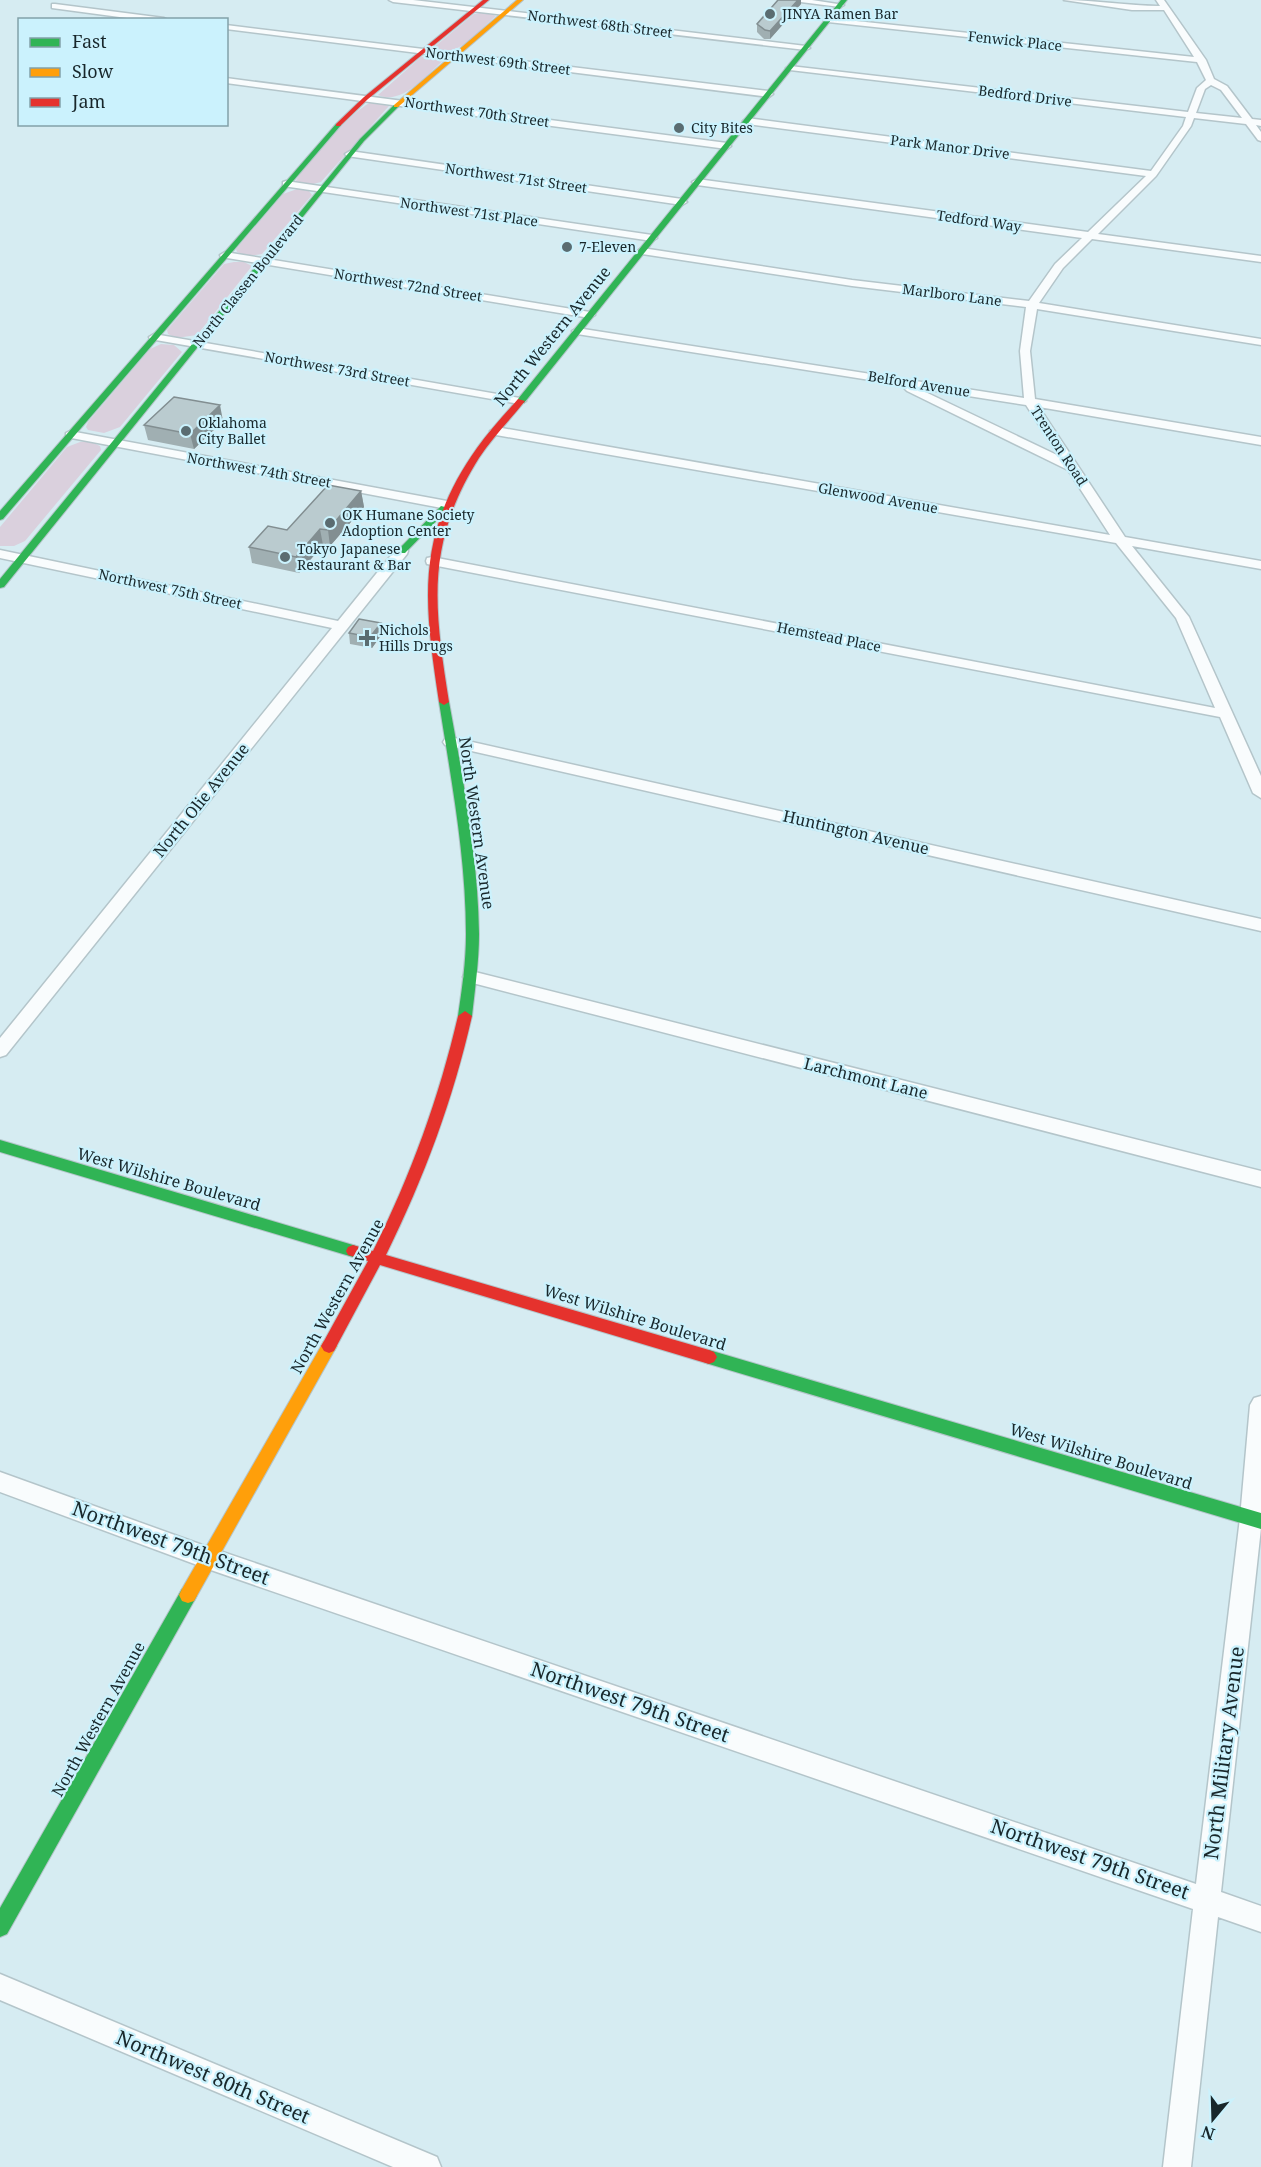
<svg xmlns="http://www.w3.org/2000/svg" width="1261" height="2167" font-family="'Noto Serif',serif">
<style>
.green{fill:#dad0dd}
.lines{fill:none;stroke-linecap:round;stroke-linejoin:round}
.street-casing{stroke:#b4c5ca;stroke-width:3}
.fast-casing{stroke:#b4c5ca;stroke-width:2}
.slow-casing{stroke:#b4c5ca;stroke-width:2}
.jam-casing{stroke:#b4c5ca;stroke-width:2}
.street{fill:#f9fcfd;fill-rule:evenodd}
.fast{fill:#30b455;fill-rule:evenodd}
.slow{fill:#ff9f0a;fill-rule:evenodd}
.jam{fill:#e5322d;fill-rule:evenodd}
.wall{fill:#a0afb2}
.shaded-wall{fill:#828e91}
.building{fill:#bacbcf;stroke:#828e91;stroke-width:1.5}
.poi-dot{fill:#5a6c71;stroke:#cbf2fd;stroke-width:2}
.labels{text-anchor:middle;stroke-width:4.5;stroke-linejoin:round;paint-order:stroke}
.far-poi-label{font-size:14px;fill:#18272b;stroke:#cbf2fd;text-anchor:start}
.far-street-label{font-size:14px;fill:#18272b;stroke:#cbf2fd}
.street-label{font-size:16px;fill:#18272b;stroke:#cbf2fd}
.near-street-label{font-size:20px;fill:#18272b;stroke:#cbf2fd}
</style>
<rect width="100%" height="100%" fill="#d6ecf2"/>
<!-- green -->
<path class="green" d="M 486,12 L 496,16 C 479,30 457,61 433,48 L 474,14 Z
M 434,55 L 445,59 C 428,73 403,106 378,95 L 421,57 Z
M 373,102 L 389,106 L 321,182 L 309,185 L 296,181 C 302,166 358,104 373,102 Z
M 297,189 L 309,191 L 312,195 L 262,254 L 248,256 L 237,252 L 236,249 L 283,194 Z
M 234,262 L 244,262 L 252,266 L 197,335 L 176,338 L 168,334 L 167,330 L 224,264 Z
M 161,344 L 174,345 L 182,352 L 120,427 L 104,433 L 88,430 L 86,427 L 88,422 L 150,349 Z
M 89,441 L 100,446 L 101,450 L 25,541 L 14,546 L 0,546 L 0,527 L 67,447 L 80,442 Z"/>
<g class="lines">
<defs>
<path id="street" d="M 389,0 L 413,0 L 806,46 L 810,48 L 806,50 L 393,2 Z
M 785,0 L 812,0 L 844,5 L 840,7 Z
M 1064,0 C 1096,0 1128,6 1160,6 L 1156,0 L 1164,0 L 1206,60 L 1214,79 L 1227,86 L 1252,119 L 1261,120 L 1261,126 L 1256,125 L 1261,132 L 1261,141 L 1258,140 L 1246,124 L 1194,118 L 1191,126 L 1156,176 L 1098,234 L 1261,256 L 1261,262 L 1092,239 L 1063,268 L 1039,303 L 1261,339 L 1261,345 L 1037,309 L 1030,351 L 1035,399 L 1261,437 L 1261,445 L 1039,407 L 1125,537 L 1261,561 L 1261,569 L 1132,546 L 1189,617 L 1261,776 L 1261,798 L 1253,793 L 1220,717 L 427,564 L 426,561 L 427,558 L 432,557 L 1215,708 L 1176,618 L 1116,543 L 496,435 L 490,431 L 496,427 L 1110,535 L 1068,470 L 907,391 L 905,389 L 908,386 L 577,334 L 572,331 L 577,328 L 1024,398 L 1020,351 L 1026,307 L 852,286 L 642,254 L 637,251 L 642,248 L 852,280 L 1029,301 L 1055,264 L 1082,238 L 697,185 L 692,182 L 697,179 L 1088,232 L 1146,176 L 747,124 L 743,121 L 747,118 L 1151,171 L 1183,126 L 1186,117 L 790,70 L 786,68 L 790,66 L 1188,112 L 1197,88 L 1206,80 L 1197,62 L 828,22 L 824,20 L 828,18 L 1194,57 L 1164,10 L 1132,10 ZM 1211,85 L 1221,90 L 1242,118 L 1196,113 L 1205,89 ZM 917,388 L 1026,405 L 1059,456 Z
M 55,4 L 164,18 L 168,20 L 142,20 L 52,8 L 52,4 Z
M 226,25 L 769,91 L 773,94 L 769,97 L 226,29 Z
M 226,78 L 727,143 L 731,146 L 727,149 L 226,83 Z
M 350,151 L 682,199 L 687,202 L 682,205 L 347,156 L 345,154 Z
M 286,181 L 652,235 L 657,238 L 652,241 L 283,186 L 283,182 Z
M 225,252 L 590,312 L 595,315 L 590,318 L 221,257 L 220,255 Z
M 154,334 L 520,398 L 526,401 L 520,404 L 150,339 L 149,337 Z
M 70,431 L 447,501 L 453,505 L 447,509 L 66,437 L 66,433 Z
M 402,547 L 407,548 L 408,551 L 407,554 L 6,1055 L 0,1057 L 0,1038 L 332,628 L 0,558 L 0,550 L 338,621 L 397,548 Z
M 450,737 L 1261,919 L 1261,931 L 445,745 L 443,742 L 445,739 Z
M 471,971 L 1261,1171 L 1261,1187 L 465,981 L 463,977 L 465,973 Z
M 1261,1396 L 1261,1528 L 1221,1892 L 1261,1906 L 1261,1932 L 1218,1917 L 1191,2167 L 1163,2167 L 1193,1909 L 208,1569 L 0,1492 L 0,1472 L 208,1547 L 1196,1884 L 1240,1518 L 1250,1405 L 1254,1398 Z
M 0,1974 L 437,2157 L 441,2167 L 393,2167 L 0,2000 Z"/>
<path id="fast" d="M 841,0 L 847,0 L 524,403 L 518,403 L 518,399 Z
M 394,105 L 399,106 L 364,141 L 4,587 L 0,588 L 0,579 L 360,139 Z
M 336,124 L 341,125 L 3,519 L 0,520 L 0,511 Z
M 441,506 L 449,508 L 405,553 L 399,553 L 399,549 Z
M 444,699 L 449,702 C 463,779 478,856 479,934 C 479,961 475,989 472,1016 L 465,1021 L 458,1016 C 462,989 466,962 466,934 C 466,856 451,779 439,702 Z
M 0,1140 L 353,1245 L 358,1247 L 360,1251 L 358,1255 L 353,1257 L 0,1152 Z
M 709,1350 L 1261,1513 L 1261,1529 L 709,1364 L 704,1362 L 701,1357 L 704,1352 Z
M 188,1587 L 194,1589 L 197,1595 L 194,1601 L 7,1934 L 0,1937 L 0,1908 L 182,1589 Z"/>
<path id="slow" d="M 517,0 L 523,0 L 398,107 L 394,107 L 394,105 Z
M 329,1339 L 334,1341 L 337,1346 L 334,1351 L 194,1601 L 188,1603 L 182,1601 L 179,1595 L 182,1589 L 324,1341 Z"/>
<path id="jam" d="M 483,0 L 489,0 L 368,99 L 340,126 L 336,126 L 336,124 L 364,97 Z
M 518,399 L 525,401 C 510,420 492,438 479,458 C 425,544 434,607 449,702 L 444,705 L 439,702 C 424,603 415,535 477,448 C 489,431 504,415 518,399 Z
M 465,1011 L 472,1016 C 453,1100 424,1178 386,1255 L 709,1350 L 714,1352 L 717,1357 L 714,1362 L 709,1364 L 380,1265 L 334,1351 L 329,1353 L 324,1351 L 321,1346 L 324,1341 L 368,1261 L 348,1255 L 346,1251 L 348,1247 L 353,1245 L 373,1251 C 411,1175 439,1098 458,1016 Z"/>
</defs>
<!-- street casing -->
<use href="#street" class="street-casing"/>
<!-- fast casing -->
<use href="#fast" class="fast-casing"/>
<!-- slow casing -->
<use href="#slow" class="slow-casing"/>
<!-- jam casing -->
<use href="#jam" class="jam-casing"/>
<!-- street -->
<use href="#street" class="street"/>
<!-- fast -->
<use href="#fast" class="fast"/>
<!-- slow -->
<use href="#slow" class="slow"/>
<!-- jam -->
<use href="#jam" class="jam"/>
</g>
<!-- wall -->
<path class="wall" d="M 801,4 L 770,39 L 764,39 L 757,32 L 757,24 Z
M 223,421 L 194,449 L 148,440 L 144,425 Z
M 361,491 L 364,507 L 330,546 L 323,545 L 299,573 L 252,563 L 249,547 L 287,530 Z
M 349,633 L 382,634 L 372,648 L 350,644 Z"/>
<!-- shaded-wall -->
<path class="shaded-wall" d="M 798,0 L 801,0 L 801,4 L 770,39 L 770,31 Z
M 220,405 L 223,421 L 194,449 L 190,434 Z
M 361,491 L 364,507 L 330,546 L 328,530 Z
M 320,529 L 323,545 L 299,573 L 296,557 Z
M 381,623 L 382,634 L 372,648 L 370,637 Z"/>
<!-- building -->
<path class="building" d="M 778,0 L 798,0 L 770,31 L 765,30 L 757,24 Z
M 174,397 L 220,405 L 190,434 L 144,425 Z
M 328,485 L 361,491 L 328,530 L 320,529 L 296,557 L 249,547 L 268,526 L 287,530 Z
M 359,619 L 381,623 L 370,637 L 349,633 Z"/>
<!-- markers -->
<g class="poi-dot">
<circle cx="770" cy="14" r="6"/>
<circle cx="679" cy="128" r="6"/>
<circle cx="567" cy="247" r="6"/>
<circle cx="186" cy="431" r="6"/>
<circle cx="330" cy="523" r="6"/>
<circle cx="285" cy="557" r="6"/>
<path d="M364 629h6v6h6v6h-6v6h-6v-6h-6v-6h6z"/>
</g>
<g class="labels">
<!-- far-poi labels -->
<g class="far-poi-label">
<text x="782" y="19">JINYA Ramen Bar</text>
<text x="691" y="133">City Bites</text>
<text x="579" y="252">7-Eleven</text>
<text x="198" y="428">Oklahoma<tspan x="198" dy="16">City Ballet</tspan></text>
<text x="342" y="520">OK Humane Society<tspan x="342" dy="16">Adoption Center</tspan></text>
<text x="297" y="554">Tokyo Japanese<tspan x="297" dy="16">Restaurant &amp; Bar</tspan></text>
<text x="379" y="635">Nichols<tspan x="379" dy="16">Hills Drugs</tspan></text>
</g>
<!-- far-street labels -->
<g class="far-street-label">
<text transform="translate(600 24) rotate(7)" y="5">Northwest 68th Street</text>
<text transform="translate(1015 41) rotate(6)" y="5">Fenwick Place</text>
<text transform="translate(498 61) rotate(7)" y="5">Northwest 69th Street</text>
<text transform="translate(1025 96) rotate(7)" y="5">Bedford Drive</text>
<text transform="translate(477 112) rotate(8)" y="5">Northwest 70th Street</text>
<text transform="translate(950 147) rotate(7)" y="5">Park Manor Drive</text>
<text transform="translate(516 178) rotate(8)" y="5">Northwest 71st Street</text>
<text transform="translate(469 212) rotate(8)" y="5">Northwest 71st Place</text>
<text transform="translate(979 221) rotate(8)" y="5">Tedford Way</text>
<text transform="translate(248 281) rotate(-51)" y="5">North Classen Boulevard</text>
<text transform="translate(408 285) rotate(9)" y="5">Northwest 72nd Street</text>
<text transform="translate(952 295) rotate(7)" y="5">Marlboro Lane</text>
<text transform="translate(337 369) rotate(10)" y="5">Northwest 73rd Street</text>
<text transform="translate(919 384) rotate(9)" y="5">Belford Avenue</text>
<text transform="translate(1059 446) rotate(57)" y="5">Trenton Road</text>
<text transform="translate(259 470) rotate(10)" y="5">Northwest 74th Street</text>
<text transform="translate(878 498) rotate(10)" y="5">Glenwood Avenue</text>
<text transform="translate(170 589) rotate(12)" y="5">Northwest 75th Street</text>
<text transform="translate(829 637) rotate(11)" y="5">Hemstead Place</text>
</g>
<!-- street labels -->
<g class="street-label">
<text transform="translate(552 336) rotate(-51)" y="6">North Western Avenue</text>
<text transform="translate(201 800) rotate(-51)" y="6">North Olie Avenue</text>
<text transform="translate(477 823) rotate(82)" y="6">North Western Avenue</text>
<text transform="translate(856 832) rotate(13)" y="6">Huntington Avenue</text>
<text transform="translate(866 1078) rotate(14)" y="6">Larchmont Lane</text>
<text transform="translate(169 1179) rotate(16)" y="6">West Wilshire Boulevard</text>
<text transform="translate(337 1296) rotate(-61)" y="6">North Western Avenue</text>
<text transform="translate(635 1317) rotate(17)" y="6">West Wilshire Boulevard</text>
<text transform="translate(1101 1456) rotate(17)" y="6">West Wilshire Boulevard</text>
<text transform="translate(98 1719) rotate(-61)" y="6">North Western Avenue</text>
</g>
<!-- near-street labels -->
<g class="near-street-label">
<text transform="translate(171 1543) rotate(20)" y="7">Northwest 79th Street</text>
<text transform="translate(630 1702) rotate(19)" y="7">Northwest 79th Street</text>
<text transform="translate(1224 1753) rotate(-83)" y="7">North Military Avenue</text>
<text transform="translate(1090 1859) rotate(19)" y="7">Northwest 79th Street</text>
<text transform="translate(213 2077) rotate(23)" y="7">Northwest 80th Street</text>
</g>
</g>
<!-- legend -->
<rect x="18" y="18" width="210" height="108" fill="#cbf2fd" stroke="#83a1a9" stroke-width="1.5"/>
<rect x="30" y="38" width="30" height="9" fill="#30b455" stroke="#83a1a9" stroke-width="1.5"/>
<text x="72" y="48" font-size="18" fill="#18272b">Fast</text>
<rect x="30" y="68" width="30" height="9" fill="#ff9f0a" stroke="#83a1a9" stroke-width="1.5"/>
<text x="72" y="78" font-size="18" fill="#18272b">Slow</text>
<rect x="30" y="98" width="30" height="9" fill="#e5322d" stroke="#83a1a9" stroke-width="1.5"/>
<text x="72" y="108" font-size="18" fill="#18272b">Jam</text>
<!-- north arrow -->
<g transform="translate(1213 2119) rotate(199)" stroke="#cbf2fd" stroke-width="4.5" paint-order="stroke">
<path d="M0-4.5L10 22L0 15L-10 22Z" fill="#18272b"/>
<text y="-9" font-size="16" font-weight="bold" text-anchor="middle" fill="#18272b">N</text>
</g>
</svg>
